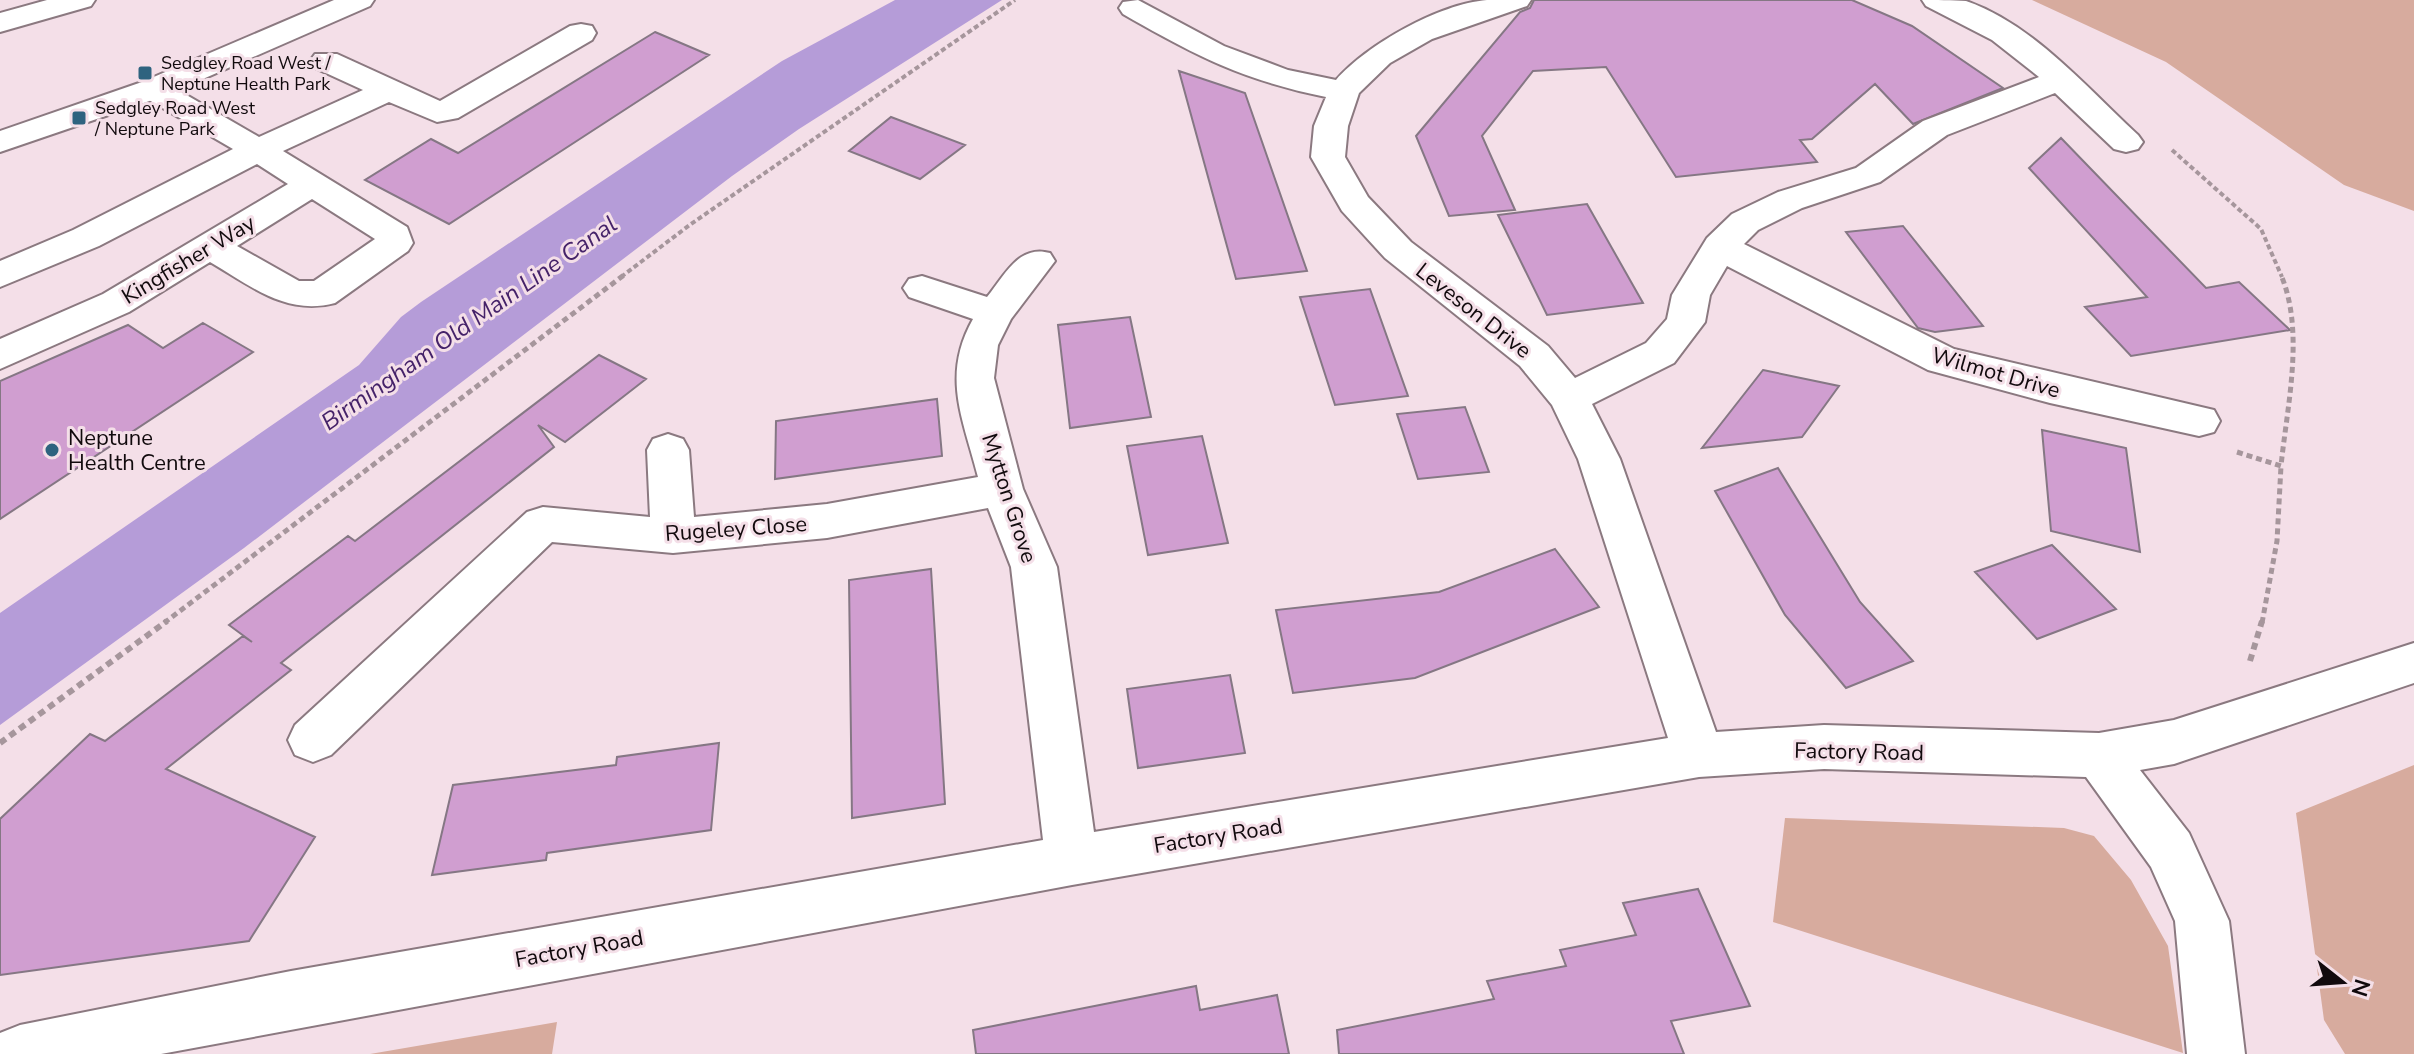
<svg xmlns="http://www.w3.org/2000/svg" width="2414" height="1054" font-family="'Nunito Sans',sans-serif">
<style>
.green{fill:#d7ab9e}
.water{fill:#b59cd8}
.building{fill:#d09ed0;stroke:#857784;stroke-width:2}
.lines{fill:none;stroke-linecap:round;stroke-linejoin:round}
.minor-casing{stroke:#8b7980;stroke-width:4}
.major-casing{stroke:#8b7980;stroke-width:4}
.path-far2{stroke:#a6969c;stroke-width:4;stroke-dasharray:5 3;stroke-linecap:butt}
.path-far1{stroke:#a6969c;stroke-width:5;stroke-dasharray:6 4;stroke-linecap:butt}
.path{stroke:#a6969c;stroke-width:6;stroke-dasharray:7 5;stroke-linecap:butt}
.minor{fill:#fff;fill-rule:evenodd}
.major{fill:#fff;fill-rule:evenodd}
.poi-dot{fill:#2e637f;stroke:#f4dfe8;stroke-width:3}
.labels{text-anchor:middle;stroke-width:6;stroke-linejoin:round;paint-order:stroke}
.far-poi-label{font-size:18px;fill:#110a0d;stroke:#f4dfe8;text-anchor:start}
.street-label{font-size:22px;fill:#110a0d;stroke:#f4dfe8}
.poi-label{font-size:22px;fill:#110a0d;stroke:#f4dfe8;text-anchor:start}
.water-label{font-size:24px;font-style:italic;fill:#452269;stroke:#f4dfe8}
</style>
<rect width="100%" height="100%" fill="#f4dfe8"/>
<!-- green -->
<path class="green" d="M 2032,0 L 2414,0 L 2414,211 L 2344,185 L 2166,62 Z
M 2414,765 L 2414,1054 L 2345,1054 L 2324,1020 L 2296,813 Z
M 1785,818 L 2064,828 L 2094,836 L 2131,880 L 2168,946 L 2183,1053 L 1773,922 Z
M 557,1022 L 552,1054 L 370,1054 Z"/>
<!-- water -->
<path class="water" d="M 895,0 L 1002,0 L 799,129 L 732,176 L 244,548 L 0,725 L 0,613 L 359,365 L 401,317 L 421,302 L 782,61 Z"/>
<!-- building -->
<path class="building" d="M 1534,0 L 1852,0 L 1912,26 L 2003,88 L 1913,124 L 1875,84 L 1812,139 L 1800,140 L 1817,162 L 1676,177 L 1606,67 L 1533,71 L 1482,136 L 1515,210 L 1449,216 L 1416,136 L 1520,12 L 1530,8 Z
M 655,32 L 709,55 L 449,224 L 365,180 L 431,139 L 458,153 Z
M 1179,71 L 1245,93 L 1307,271 L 1236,279 Z
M 891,117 L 965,145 L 920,179 L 849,151 Z
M 2061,138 L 2206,288 L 2239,282 L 2290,330 L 2131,356 L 2085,307 L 2147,297 L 2029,168 Z
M 1587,204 L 1643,303 L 1547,315 L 1498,215 Z
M 1903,226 L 1983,326 L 1935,332 L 1918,328 L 1846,232 Z
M 1370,289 L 1408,396 L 1335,405 L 1300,297 Z
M 1130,317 L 1151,417 L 1070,428 L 1058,325 Z
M 203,323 L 253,352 L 0,519 L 0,381 L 128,325 L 163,348 Z
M 599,355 L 646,379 L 565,442 L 538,425 L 554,447 L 281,663 L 291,670 L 166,769 L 315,837 L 249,941 L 0,975 L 0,819 L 90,734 L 105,741 L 243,636 L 252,642 L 229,625 L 348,536 L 355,541 Z
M 1763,370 L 1839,386 L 1802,437 L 1702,448 Z
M 937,399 L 942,456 L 775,479 L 776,421 Z
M 1465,407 L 1489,472 L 1418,479 L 1397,414 Z
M 2042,430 L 2126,448 L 2140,552 L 2051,531 Z
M 1202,436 L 1228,543 L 1148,555 L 1127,446 Z
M 1778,468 L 1860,602 L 1913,661 L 1846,688 L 1785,615 L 1715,491 Z
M 2052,545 L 2116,609 L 2037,639 L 1975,572 Z
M 1555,549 L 1599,607 L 1415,678 L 1293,693 L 1276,610 L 1439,592 Z
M 931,569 L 945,804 L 852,818 L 849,580 Z
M 1230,675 L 1245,753 L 1138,768 L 1127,689 Z
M 719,743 L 711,830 L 547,853 L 546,860 L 432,875 L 453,785 L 616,765 L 617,757 Z
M 1698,889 L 1750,1006 L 1671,1021 L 1684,1054 L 1339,1054 L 1337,1030 L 1494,999 L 1487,981 L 1566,966 L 1560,950 L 1636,935 L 1623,903 Z
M 1196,986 L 1200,1010 L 1277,995 L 1289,1054 L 976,1054 L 973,1030 Z"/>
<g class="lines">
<defs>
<path id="minor" d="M 47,0 L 95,0 L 91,6 L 0,32 L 0,13 Z
M 1138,0 L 1224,46 L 1288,70 L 1336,80 C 1368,44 1439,4 1487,0 C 1502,0 1517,0 1531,0 L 1527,6 L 1432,39 L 1390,63 L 1359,93 L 1348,126 L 1345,157 L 1368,197 L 1411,242 L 1548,346 L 1575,378 L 1646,343 L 1667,319 L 1672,295 L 1707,238 L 1732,214 L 1778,192 L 1856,168 L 1923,121 L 2039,77 L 1992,40 L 1926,6 L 1922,0 C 1935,0 1953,0 1966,1 C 2033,24 2087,88 2138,135 L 2143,142 L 2138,149 L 2126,152 L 2114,149 L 2055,93 L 1947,135 L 1880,182 L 1802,208 L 1758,230 L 1744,244 L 1954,349 L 2214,410 L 2220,421 L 2214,432 L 2199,436 L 2050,403 L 1928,370 L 1727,266 L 1710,295 L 1705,322 L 1674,363 L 1592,404 L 1620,459 L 1716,732 L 1824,725 L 2099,733 L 2174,720 L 2414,643 L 2414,683 L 2174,764 L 2140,770 L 2189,833 L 2229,921 L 2245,1054 L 2187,1054 L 2175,921 L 2151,867 L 2086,777 L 1824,769 L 1699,777 L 1072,885 L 161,1054 L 0,1054 L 0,1033 L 20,1025 L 291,971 L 1043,840 L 1011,567 L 988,508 L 827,538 L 673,553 L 552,542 L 331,755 L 313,762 L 295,755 L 288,740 L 295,725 L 527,512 L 543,507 L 650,517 L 647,450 L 653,439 L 668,434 L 683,439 L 689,450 L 694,517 L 827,504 L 978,477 C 963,418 941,376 973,319 L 909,297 L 903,288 L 909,279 L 922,276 L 987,297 C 1005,275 1019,244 1050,253 L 1055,261 L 1011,319 L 998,345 L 994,378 L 1023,489 L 1057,567 L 1094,832 L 1668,738 L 1578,459 L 1552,405 L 1520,366 L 1385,258 L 1342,211 L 1311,157 L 1314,126 L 1326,97 C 1243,80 1196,56 1123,14 L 1119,8 L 1123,2 Z
M 581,24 L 592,26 L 596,33 L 592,40 L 458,118 L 437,122 L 389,102 L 283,151 L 407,227 L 413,243 L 408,251 L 335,303 C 286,316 251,286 210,262 L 129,312 L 0,369 L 0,339 L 103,294 L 288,184 L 257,164 L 99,246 L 0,287 L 0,261 L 73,230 L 233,149 L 142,96 L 137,89 L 142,82 L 153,79 L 164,82 L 259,137 L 363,90 L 315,68 L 310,61 L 315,54 L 337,54 L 440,101 L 570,26 ZM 312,199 L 375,239 L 314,281 L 299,281 L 237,246 Z"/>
<path id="major" d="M 334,0 L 374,0 L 370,6 L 164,96 L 0,152 L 0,131 L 142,82 Z"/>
</defs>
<!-- minor casing -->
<use href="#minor" class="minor-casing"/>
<!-- major casing -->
<use href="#major" class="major-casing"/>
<!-- path-far2 -->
<path class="path-far2" d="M 2172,150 L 2261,229 L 2282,277
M 621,277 L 691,224 L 1015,0"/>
<!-- path-far1 -->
<path class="path-far1" d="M 2237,452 L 2281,466 C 2287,406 2305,332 2281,275
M 164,623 L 624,275
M 2262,623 L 2277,541 L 2281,466"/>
<!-- path -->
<path class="path" d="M 2250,661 L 2262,621
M 0,743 L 167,621"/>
<!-- minor -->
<use href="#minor" class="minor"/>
<!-- major -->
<use href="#major" class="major"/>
</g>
<!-- markers -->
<g class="poi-dot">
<rect x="137" y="65" width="16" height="16" rx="4"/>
<rect x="71" y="110" width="16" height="16" rx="4"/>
<circle cx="52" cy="450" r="8"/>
</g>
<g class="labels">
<!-- far-poi labels -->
<g class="far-poi-label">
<text x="161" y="69">Sedgley Road West /<tspan x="161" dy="21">Neptune Health Park</tspan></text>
<text x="95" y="114">Sedgley Road West<tspan x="95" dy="21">/ Neptune Park</tspan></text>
</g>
<!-- street labels -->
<g class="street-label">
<text transform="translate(188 259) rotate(-31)" y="8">Kingfisher Way</text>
<text transform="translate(1474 310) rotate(38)" y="8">Leveson Drive</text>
<text transform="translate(1996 372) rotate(16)" y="8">Wilmot Drive</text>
<text transform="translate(1010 498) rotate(72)" y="8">Mytton Grove</text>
<text transform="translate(736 528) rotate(-4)" y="8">Rugeley Close</text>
<text transform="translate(1859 751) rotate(1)" y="8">Factory Road</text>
<text transform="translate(1218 835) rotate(-9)" y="8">Factory Road</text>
<text transform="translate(579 948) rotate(-10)" y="8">Factory Road</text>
</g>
<!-- poi labels -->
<g class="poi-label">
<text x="68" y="445">Neptune<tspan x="68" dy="25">Health Centre</tspan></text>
</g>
<!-- water labels -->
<g class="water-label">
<text transform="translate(469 323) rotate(-35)" y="8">Birmingham Old Main Line Canal</text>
</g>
</g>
<!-- north arrow -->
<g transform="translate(2342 982) rotate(107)" stroke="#f4dfe8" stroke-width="6" paint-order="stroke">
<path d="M0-6L14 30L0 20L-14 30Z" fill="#110a0d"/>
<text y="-12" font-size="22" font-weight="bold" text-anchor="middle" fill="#110a0d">N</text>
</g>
</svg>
